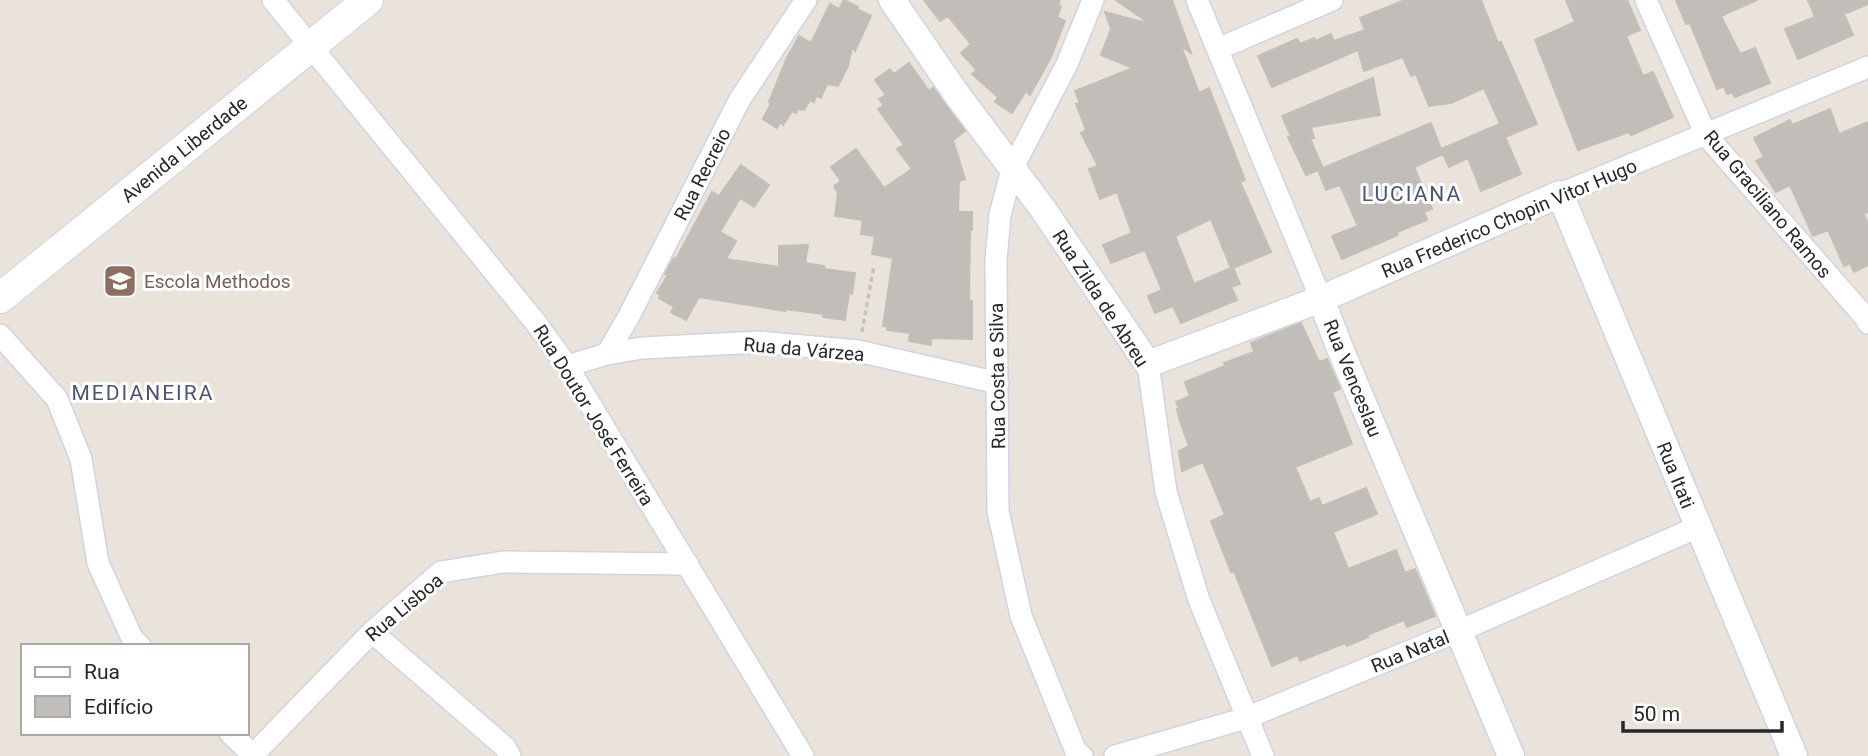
<svg xmlns="http://www.w3.org/2000/svg" width="1868" height="756" font-family="Roboto,sans-serif">
<style>
.building{fill:#c1bdb8;stroke:#c4bfb5;stroke-width:2;fill-rule:evenodd}
.lines{fill:none;stroke-linecap:round;stroke-linejoin:round}
.minor-casing{stroke:#d0d3e0;stroke-width:24}
.tertiary-casing{stroke:#d0d3e0;stroke-width:29}
.secondary-casing{stroke:#d0d3e0;stroke-width:32}
.path{stroke:#c3c3c3;stroke-width:3.5;stroke-dasharray:5 3.5;stroke-linecap:butt}
.minor{stroke:#fff;stroke-width:21}
.tertiary{stroke:#fff;stroke-width:26}
.secondary{stroke:#fff;stroke-width:30}
.labels{text-anchor:middle;stroke-width:6;stroke-linejoin:round;paint-order:stroke}
.street-label{font-size:19px;fill:#282828;stroke:#fff}
.education-label{font-size:19px;fill:#785e54;stroke:#fff;text-anchor:start}
.neighbourhood-label{font-size:21px;letter-spacing:2px;fill:#4d5474;stroke:#fff}
</style>
<rect width="100%" height="100%" fill="#e9e3db"/>
<!-- building -->
<path class="building" d="M 844,0 L 858,7 L 857,9 L 871,16 L 855,51 L 852,47 L 848,66 L 838,86 L 827,84 L 821,98 L 816,96 L 814,102 L 810,100 L 804,110 L 798,109 L 796,113 L 792,111 L 783,125 L 780,122 L 777,128 L 763,119 L 771,103 L 769,102 L 787,58 L 799,36 L 811,43 L 830,4 L 839,9 Z
M 924,0 L 1060,0 L 1058,5 L 1061,6 L 1057,17 L 1065,21 L 1051,57 L 1030,95 L 1026,91 L 1012,113 L 995,102 L 998,97 L 972,74 L 977,70 L 961,53 L 971,44 L 948,16 L 940,21 Z
M 1116,0 L 1172,0 L 1191,53 L 1181,46 L 1199,93 L 1209,88 L 1245,180 L 1240,182 L 1271,252 L 1233,268 L 1240,284 L 1231,287 L 1237,300 L 1181,323 L 1173,306 L 1155,313 L 1148,296 L 1162,290 L 1145,250 L 1111,263 L 1103,245 L 1132,233 L 1117,192 L 1100,199 L 1089,169 L 1098,166 L 1081,133 L 1086,130 L 1076,104 L 1080,103 L 1075,91 L 1133,68 L 1101,55 L 1111,29 L 1105,12 L 1150,24 ZM 1211,219 L 1231,268 L 1194,284 L 1175,236 Z
M 1405,0 L 1481,0 L 1498,43 L 1501,42 L 1537,124 L 1505,137 L 1521,174 L 1481,191 L 1468,158 L 1449,167 L 1441,149 L 1443,154 L 1414,167 L 1432,209 L 1424,212 L 1427,220 L 1397,232 L 1398,235 L 1342,259 L 1332,236 L 1358,226 L 1340,185 L 1326,190 L 1318,170 L 1306,175 L 1288,137 L 1291,136 L 1282,116 L 1373,78 L 1380,115 L 1311,127 L 1314,138 L 1310,139 L 1323,168 L 1431,123 L 1441,149 L 1500,124 L 1484,88 L 1451,103 L 1429,106 L 1416,74 L 1411,76 L 1403,57 L 1364,71 L 1358,50 L 1272,87 L 1258,56 L 1297,39 L 1300,44 L 1314,38 L 1315,41 L 1331,34 L 1334,41 L 1365,30 L 1360,18 Z
M 1566,0 L 1627,0 L 1640,30 L 1626,36 L 1643,76 L 1653,72 L 1673,117 L 1631,135 L 1629,132 L 1578,150 L 1535,40 L 1575,22 Z
M 1676,0 L 1757,0 L 1721,16 L 1740,54 L 1755,48 L 1770,83 L 1735,97 L 1732,92 L 1727,94 L 1724,86 L 1717,89 L 1690,23 L 1686,24 Z
M 1808,0 L 1868,0 L 1868,4 L 1844,14 L 1853,35 L 1798,59 L 1785,29 L 1815,17 Z
M 909,63 L 929,91 L 933,88 L 965,131 L 953,140 L 965,179 L 959,181 L 958,212 L 972,212 L 972,230 L 970,230 L 969,301 L 972,301 L 972,339 L 931,338 L 931,345 L 909,341 L 910,333 L 887,330 L 888,327 L 883,326 L 893,258 L 872,254 L 875,236 L 861,234 L 863,220 L 835,216 L 838,193 L 834,186 L 841,181 L 831,167 L 856,149 L 884,188 L 912,169 L 897,149 L 904,145 L 878,109 L 884,105 L 879,99 L 886,95 L 875,80 L 890,69 L 894,74 Z
M 1830,109 L 1839,134 L 1868,122 L 1868,212 L 1864,214 L 1868,224 L 1868,265 L 1854,272 L 1850,263 L 1844,266 L 1828,230 L 1813,236 L 1790,185 L 1776,192 L 1756,161 L 1764,157 L 1754,138 L 1790,120 L 1792,125 Z
M 741,165 L 769,185 L 754,207 L 740,198 L 720,232 L 736,241 L 726,259 L 779,267 L 779,246 L 808,245 L 805,263 L 824,266 L 824,269 L 855,273 L 852,294 L 849,293 L 845,320 L 823,317 L 824,314 L 785,309 L 785,311 L 699,297 L 686,320 L 671,312 L 674,307 L 659,298 L 660,295 L 657,293 L 668,275 L 665,274 L 674,258 L 676,259 L 712,192 L 719,196 Z
M 1301,323 L 1319,362 L 1327,359 L 1340,389 L 1332,392 L 1352,444 L 1295,467 L 1310,502 L 1319,498 L 1322,506 L 1366,488 L 1377,514 L 1333,532 L 1348,569 L 1396,550 L 1405,573 L 1415,569 L 1435,616 L 1407,627 L 1404,620 L 1367,635 L 1368,637 L 1347,646 L 1345,643 L 1300,661 L 1298,655 L 1272,666 L 1234,571 L 1231,572 L 1211,521 L 1225,515 L 1203,462 L 1182,471 L 1179,451 L 1189,446 L 1179,418 L 1177,409 L 1179,408 L 1176,402 L 1190,396 L 1185,382 L 1225,366 L 1224,363 L 1254,352 L 1251,343 Z"/>
<g class="lines">
<defs>
<path id="minor" d="M 273,0 L 536,323 L 567,366 L 803,756
M 1197,0 L 1321,299
M 1646,0 L 1706,135 L 1865,317 L 1868,323
M 1218,49 L 1332,0
M 1560,194 L 1868,67
M 0,335 L 57,399 L 81,459 L 98,563 L 132,638 L 140,646
M 607,354 L 629,316 L 740,99 L 806,0
M 1148,364 L 1166,492 L 1199,600 L 1263,756
M 567,366 L 607,354 L 642,348 L 759,342 L 858,351 L 998,383
M 372,632 L 505,747 L 510,756
M 230,733 L 253,755
M 252,756 L 372,632 L 441,572 L 503,562 L 688,564
M 1082,756 L 1077,754 L 1021,616 L 998,511 L 996,260 L 1000,215 L 1012,169 L 1067,64 L 1093,0
M 1115,756 L 1246,718 L 1459,631 L 1698,527"/>
<path id="tertiary" d="M 892,0 L 955,92 L 1043,209 L 1148,364 L 1321,299 L 1560,194 L 1794,756
M 1321,299 L 1339,346 L 1511,756"/>
<path id="secondary" d="M 0,298 L 368,0"/>
</defs>
<!-- minor casing -->
<use href="#minor" class="minor-casing"/>
<!-- tertiary casing -->
<use href="#tertiary" class="tertiary-casing"/>
<!-- secondary casing -->
<use href="#secondary" class="secondary-casing"/>
<!-- path -->
<path class="path" d="M 862,332 L 874,266"/>
<!-- minor -->
<use href="#minor" class="minor"/>
<!-- tertiary -->
<use href="#tertiary" class="tertiary"/>
<!-- secondary -->
<use href="#secondary" class="secondary"/>
</g>
<!-- icons -->
<defs>
<symbol id="university-square" viewBox="-11 -11 22 22"><rect x="-9" y="-9" width="18" height="18" rx="4" fill="#8d6e63" stroke="#fff"/><path d="M0-5L7-2L0 1L-7-2ZM-4 1L0 2.5L4 1V4Q0 6-4 4Z" fill="#fff"/></symbol>
</defs>
<g fill-rule="evenodd">
<use href="#university-square" x="101" y="262" width="38" height="38"/>
</g>
<g class="labels">
<!-- street labels -->
<g class="street-label">
<text transform="translate(184 149) rotate(-39)" y="7">Avenida Liberdade</text>
<text transform="translate(702 174) rotate(-63)" y="7">Rua Recreio</text>
<text transform="translate(1768 204) rotate(50)" y="7">Rua Graciliano Ramos</text>
<text transform="translate(1509 218) rotate(-23)" y="7">Rua Frederico Chopin Vitor Hugo</text>
<text transform="translate(1101 298) rotate(57)" y="7">Rua Zilda de Abreu</text>
<text transform="translate(804 349) rotate(5)" y="7">Rua da Várzea</text>
<text transform="translate(997 376) rotate(-91)" y="7">Rua Costa e Silva</text>
<text transform="translate(1353 378) rotate(68)" y="7">Rua Venceslau</text>
<text transform="translate(594 415) rotate(58)" y="7">Rua Doutor José Ferreira</text>
<text transform="translate(1676 475) rotate(68)" y="7">Rua Itati</text>
<text transform="translate(404 607) rotate(-40)" y="7">Rua Lisboa</text>
<text transform="translate(1410 651) rotate(-22)" y="7">Rua Natal</text>
</g>
<!-- education labels -->
<g class="education-label">
<text x="144" y="288">Escola Methodos</text>
</g>
<!-- neighbourhood labels -->
<g class="neighbourhood-label">
<text x="1412" y="201">LUCIANA</text>
<text x="143" y="400">MEDIANEIRA</text>
</g>
</g>
<!-- legend -->
<rect x="21" y="644" width="228" height="91" fill="#ffffff" stroke="#a9a9a9" stroke-width="2"/>
<rect x="35" y="667" width="35" height="10" fill="#ffffff" stroke="#a9a9a9" stroke-width="2"/>
<text x="84" y="679" font-size="21" fill="#282828">Rua</text>
<rect x="35" y="696" width="35" height="21" fill="#c1bdb8" stroke="#a9a9a9" stroke-width="2"/>
<text x="84" y="714" font-size="21" fill="#282828">Edifício</text>
<!-- scale -->
<path d="M1623 721v10h159v-10" fill="none" stroke="#282828" stroke-width="3.5"/>
<text x="1633" y="721" font-size="21" fill="#282828" stroke="#ffffff" stroke-width="5" paint-order="stroke">50 m</text>
</svg>
